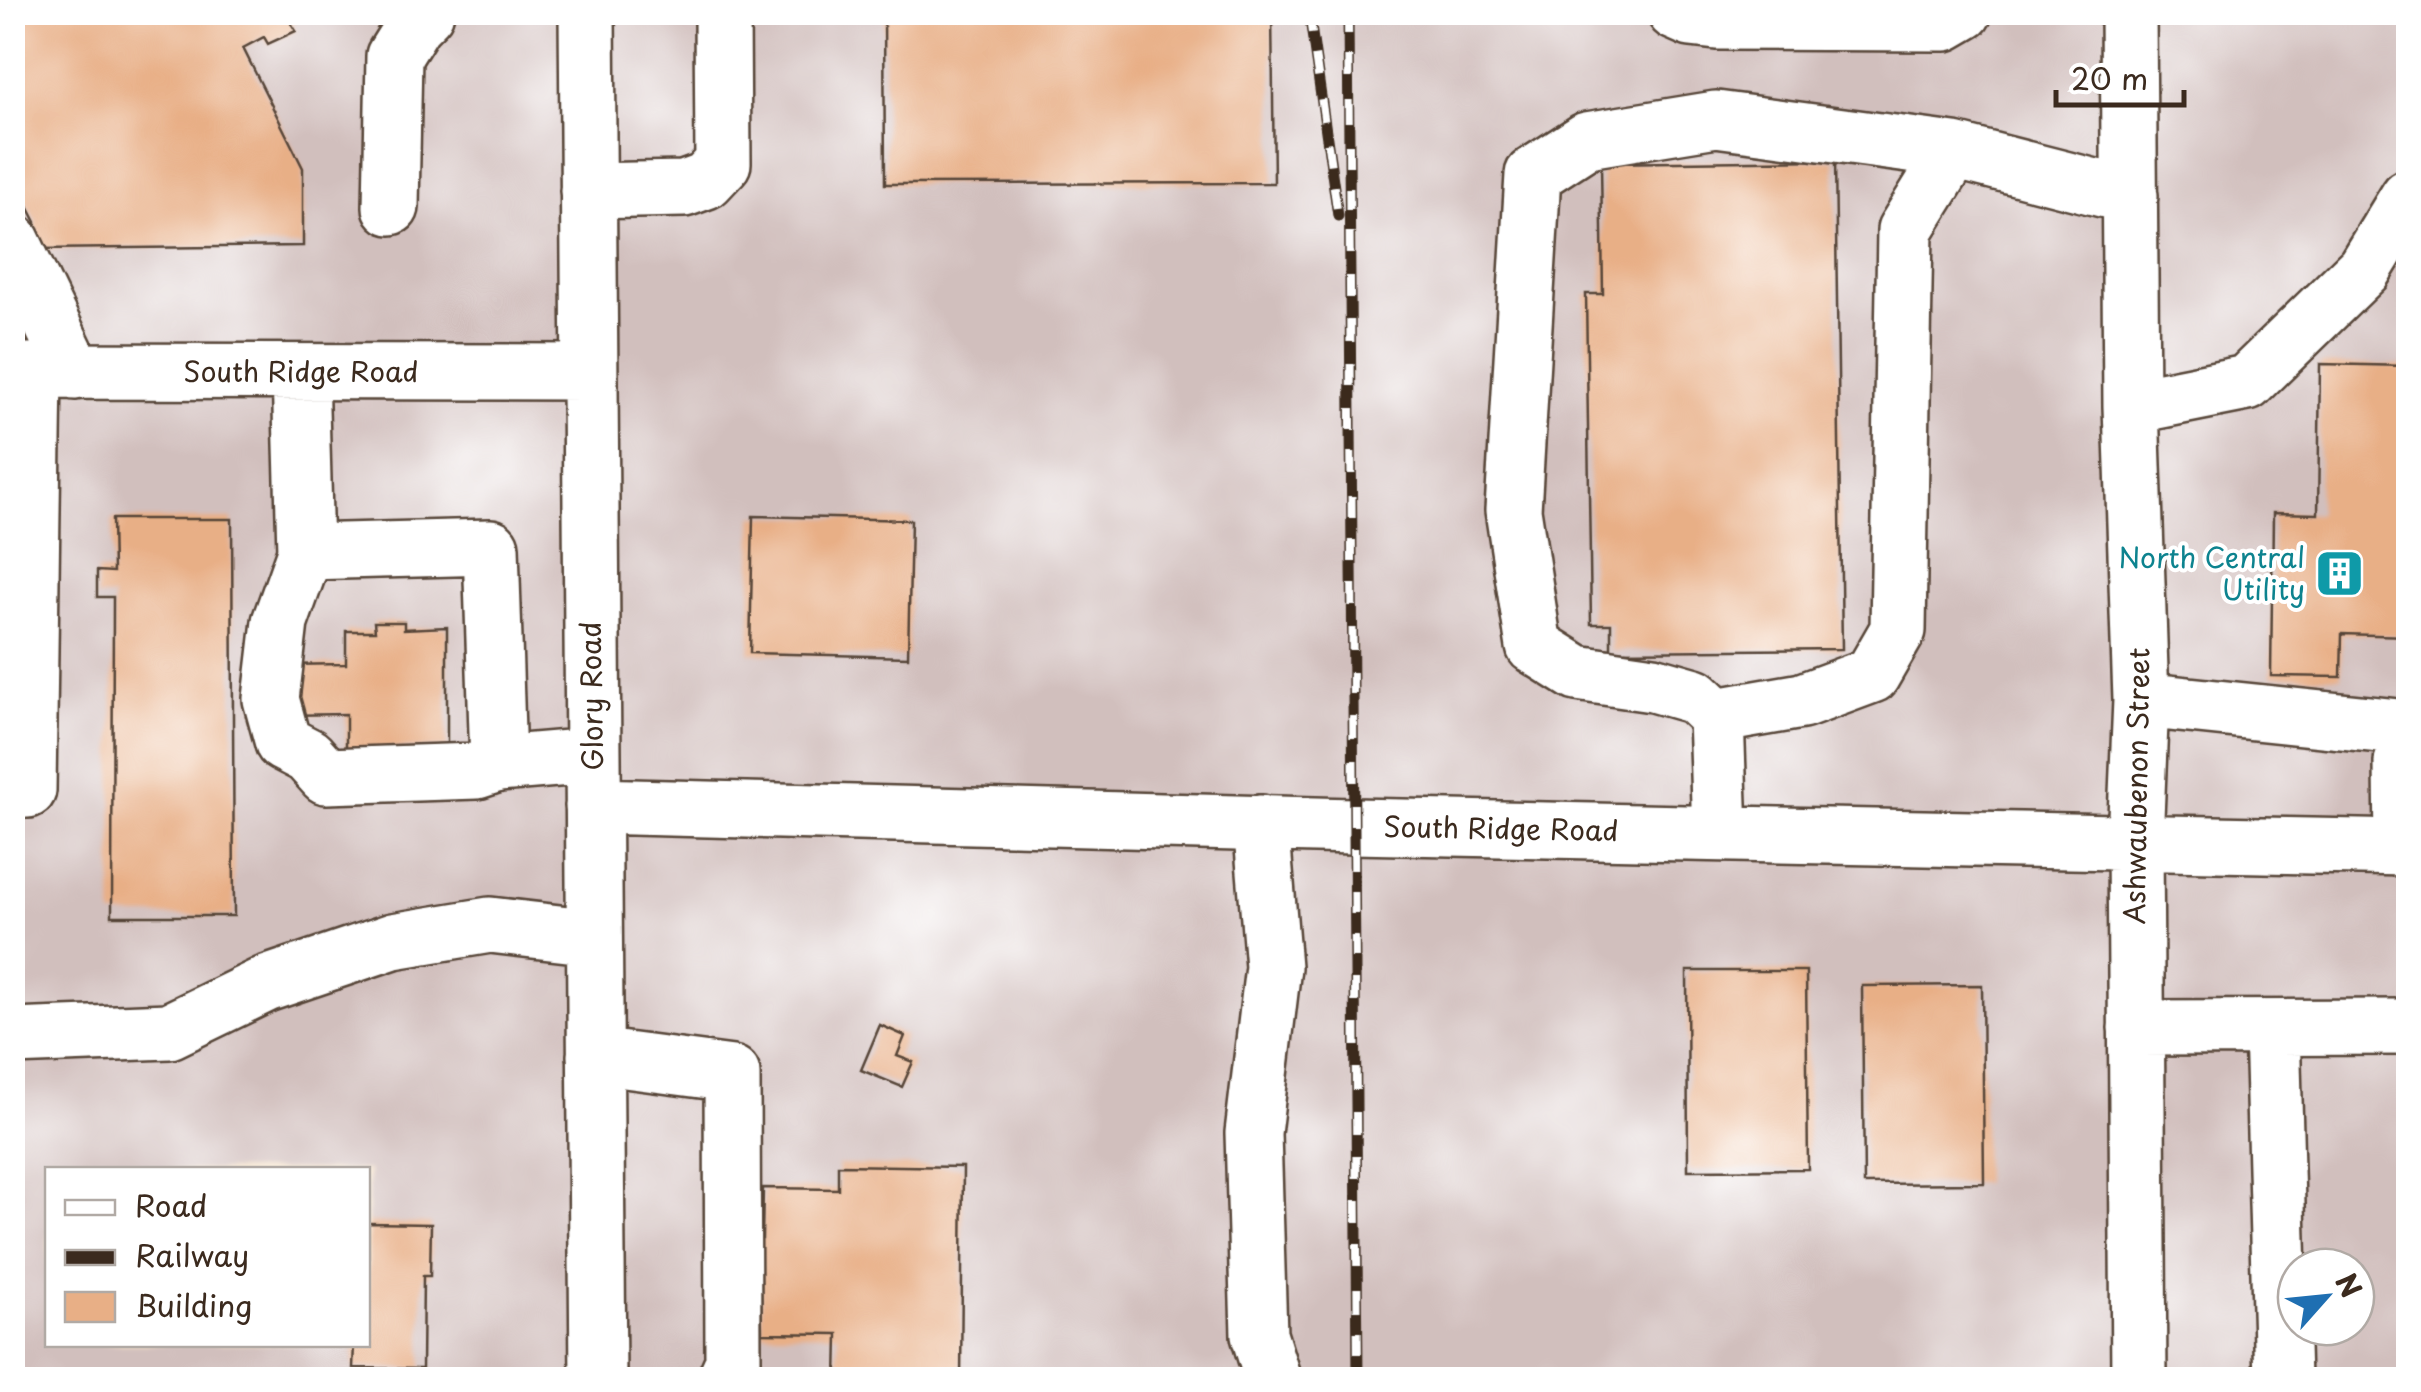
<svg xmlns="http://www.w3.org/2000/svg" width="2421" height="1392" font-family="'Playpen Sans',sans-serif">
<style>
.industrial{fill:#d1bfbd;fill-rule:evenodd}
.building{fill:#e8af86}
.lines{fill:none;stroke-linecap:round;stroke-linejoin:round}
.minor-casing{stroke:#574537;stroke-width:60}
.minor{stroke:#fff;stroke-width:55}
.rail-casing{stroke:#3b2a1e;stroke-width:11}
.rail{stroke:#fff;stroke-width:8;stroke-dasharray:22;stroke-linecap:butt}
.labels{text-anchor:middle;stroke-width:8;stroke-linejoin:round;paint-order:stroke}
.street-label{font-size:28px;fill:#3b2a1e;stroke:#fff}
.culture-label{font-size:28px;fill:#0d838f;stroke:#fff;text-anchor:end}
</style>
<rect width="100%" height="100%" fill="#fff"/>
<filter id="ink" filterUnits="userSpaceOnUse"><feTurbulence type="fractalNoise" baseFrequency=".01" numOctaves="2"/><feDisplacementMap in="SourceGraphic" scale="20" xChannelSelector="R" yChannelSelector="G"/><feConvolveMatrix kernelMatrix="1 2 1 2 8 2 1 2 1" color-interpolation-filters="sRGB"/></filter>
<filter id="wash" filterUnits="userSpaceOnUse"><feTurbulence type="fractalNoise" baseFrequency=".0048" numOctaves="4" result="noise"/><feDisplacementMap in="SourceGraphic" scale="40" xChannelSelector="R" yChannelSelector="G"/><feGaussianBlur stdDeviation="2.25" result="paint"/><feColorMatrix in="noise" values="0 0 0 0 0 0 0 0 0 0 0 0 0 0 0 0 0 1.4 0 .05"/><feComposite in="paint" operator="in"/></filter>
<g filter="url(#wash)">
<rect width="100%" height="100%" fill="#f5e1c7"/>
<!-- industrial -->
<path class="industrial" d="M 12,13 L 2408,13 L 2408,1379 L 13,1379 ZM 48,1170 L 368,1170 L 368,1344 L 48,1344 ZM 2296,1267 L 2356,1267 L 2356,1327 L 2296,1327 Z"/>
<g id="blocks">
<!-- building -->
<path class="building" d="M 12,12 L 312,12 L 291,23 L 296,31 L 268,44 L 264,37 L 243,48 L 303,168 L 303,246 L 36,249 L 36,222 L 12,175 Z
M 884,12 L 1272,12 L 1274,183 L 885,184 Z
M 1835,160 L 1842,649 L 1611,651 L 1611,624 L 1591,624 L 1586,294 L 1603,294 L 1601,163 Z
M 2320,364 L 2408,366 L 2408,636 L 2342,634 L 2341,677 L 2271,676 L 2273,513 L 2318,514 Z
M 753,516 L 911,520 L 908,657 L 750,653 Z
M 112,519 L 232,519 L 234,916 L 112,916 L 113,597 L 97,597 L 97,571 L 113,572 Z
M 374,622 L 404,622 L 404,629 L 447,627 L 447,748 L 346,749 L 346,714 L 284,715 L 284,665 L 346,664 L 346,631 L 375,631 Z
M 1687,971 L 1806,971 L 1808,1169 L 1688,1170 Z
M 1982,985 L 1984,1183 L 1864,1184 L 1862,986 Z
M 880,1025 L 905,1036 L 897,1056 L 913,1062 L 902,1087 L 861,1070 Z
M 838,1165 L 963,1167 L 961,1380 L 837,1380 L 838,1334 L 762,1333 L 760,1239 L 762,1239 L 763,1188 L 838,1189 Z
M 368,1223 L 431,1224 L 430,1276 L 423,1276 L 422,1369 L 353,1368 L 354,1344 L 368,1344 Z"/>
</g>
</g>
<g filter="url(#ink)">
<use href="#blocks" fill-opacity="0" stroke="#574537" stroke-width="2.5"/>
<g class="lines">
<defs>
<path id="minor" d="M 587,12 L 598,1380
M 1675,12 L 1691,19 L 1717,22 L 1945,23 L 1964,12
M 2128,12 L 2131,406 L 2141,700 L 2135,841 L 2139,1380
M 588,191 L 684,189 L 706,181 L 723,163 L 722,12
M 391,207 L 394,56 L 414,24 L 426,12
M 12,241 L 75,372
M 12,371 L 589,372
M 300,372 L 305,552 L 280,622 L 271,699 L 283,743 L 308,756 L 326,776 L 477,771 L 498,764 L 592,756
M 2131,406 L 2247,383 L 2364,269 L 2408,197
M 305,552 L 491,547 L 498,764
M 2141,700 L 2408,728
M 1716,716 L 1802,701 L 1872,675 L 1898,630 L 1905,230 L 1954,151
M 12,789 L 28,790 L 34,371
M 593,806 L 1353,826 L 2408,848
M 1261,823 L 1273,967 L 1253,1133 L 1259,1335 L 1273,1380
M 1720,833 L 1716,716 L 1695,696 L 1653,684 L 1577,673 L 1534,646 L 1513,510 L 1533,175 L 1587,140 L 1716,119 L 1954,151 L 2130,196
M 2403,848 L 2402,762 L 2408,749
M 2136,1028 L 2408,1027
M 2272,1028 L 2282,1380
M 12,1037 L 169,1031 L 266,984 L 393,941 L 490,925 L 594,937
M 595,1056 L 732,1074 L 733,1362 L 725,1380"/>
</defs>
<!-- minor casing -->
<use href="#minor" class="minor-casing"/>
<!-- minor -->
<use href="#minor" class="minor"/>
<defs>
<path id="rail" d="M 1309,12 L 1338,216
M 1348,12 L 1358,1380"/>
</defs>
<!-- rail casing -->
<use href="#rail" class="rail-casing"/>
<!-- rail -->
<use href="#rail" class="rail"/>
</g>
</g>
<!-- icons -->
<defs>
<symbol id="building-square" viewBox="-11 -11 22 22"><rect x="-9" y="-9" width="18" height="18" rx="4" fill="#0f9aa8" stroke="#fff"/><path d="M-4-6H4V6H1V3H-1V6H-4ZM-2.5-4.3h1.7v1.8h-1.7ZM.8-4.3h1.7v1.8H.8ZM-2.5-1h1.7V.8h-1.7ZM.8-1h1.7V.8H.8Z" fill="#fff"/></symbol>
</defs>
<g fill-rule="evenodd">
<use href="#building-square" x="2312" y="546" width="55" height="55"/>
</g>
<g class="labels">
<!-- street labels -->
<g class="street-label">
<text x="301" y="382">South Ridge Road</text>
<text transform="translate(592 696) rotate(-91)" y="10">Glory Road</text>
<text transform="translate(2137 786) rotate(-89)" y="10">Ashwaubenon Street</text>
<text transform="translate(1501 829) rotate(1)" y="10">South Ridge Road</text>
</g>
<!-- culture labels -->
<g class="culture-label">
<text x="2305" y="568">North Central<tspan x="2305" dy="32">Utility</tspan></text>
</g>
</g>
<!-- margin -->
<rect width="2421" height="1392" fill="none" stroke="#fff" stroke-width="50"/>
<!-- legend -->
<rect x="45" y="1167" width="325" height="180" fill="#ffffff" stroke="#b1aaa5" stroke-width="2.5"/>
<rect x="65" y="1200" width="50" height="15" fill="#ffffff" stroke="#b1aaa5" stroke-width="2.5"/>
<text x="135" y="1217" font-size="30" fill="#3b2a1e">Road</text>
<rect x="65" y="1250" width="50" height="15" fill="#3b2a1e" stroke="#b1aaa5" stroke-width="2.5"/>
<text x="135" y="1267" font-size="30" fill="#3b2a1e">Railway</text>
<rect x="65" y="1292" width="50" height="30" fill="#e8af86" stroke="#b1aaa5" stroke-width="2.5"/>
<text x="135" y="1317" font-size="30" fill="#3b2a1e">Building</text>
<!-- north arrow -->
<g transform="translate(2326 1297) rotate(63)"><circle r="48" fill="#ffffff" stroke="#b1aaa5" stroke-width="2.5"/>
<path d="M0-8L18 38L0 25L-18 38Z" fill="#1f6fb2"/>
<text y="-15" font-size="28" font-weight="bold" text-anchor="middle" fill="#3b2a1e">N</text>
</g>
<!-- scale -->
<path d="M2056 90v15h128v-15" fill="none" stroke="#3b2a1e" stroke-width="5"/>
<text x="2071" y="90" font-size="30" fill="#3b2a1e" stroke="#ffffff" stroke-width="8" paint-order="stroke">20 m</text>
</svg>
